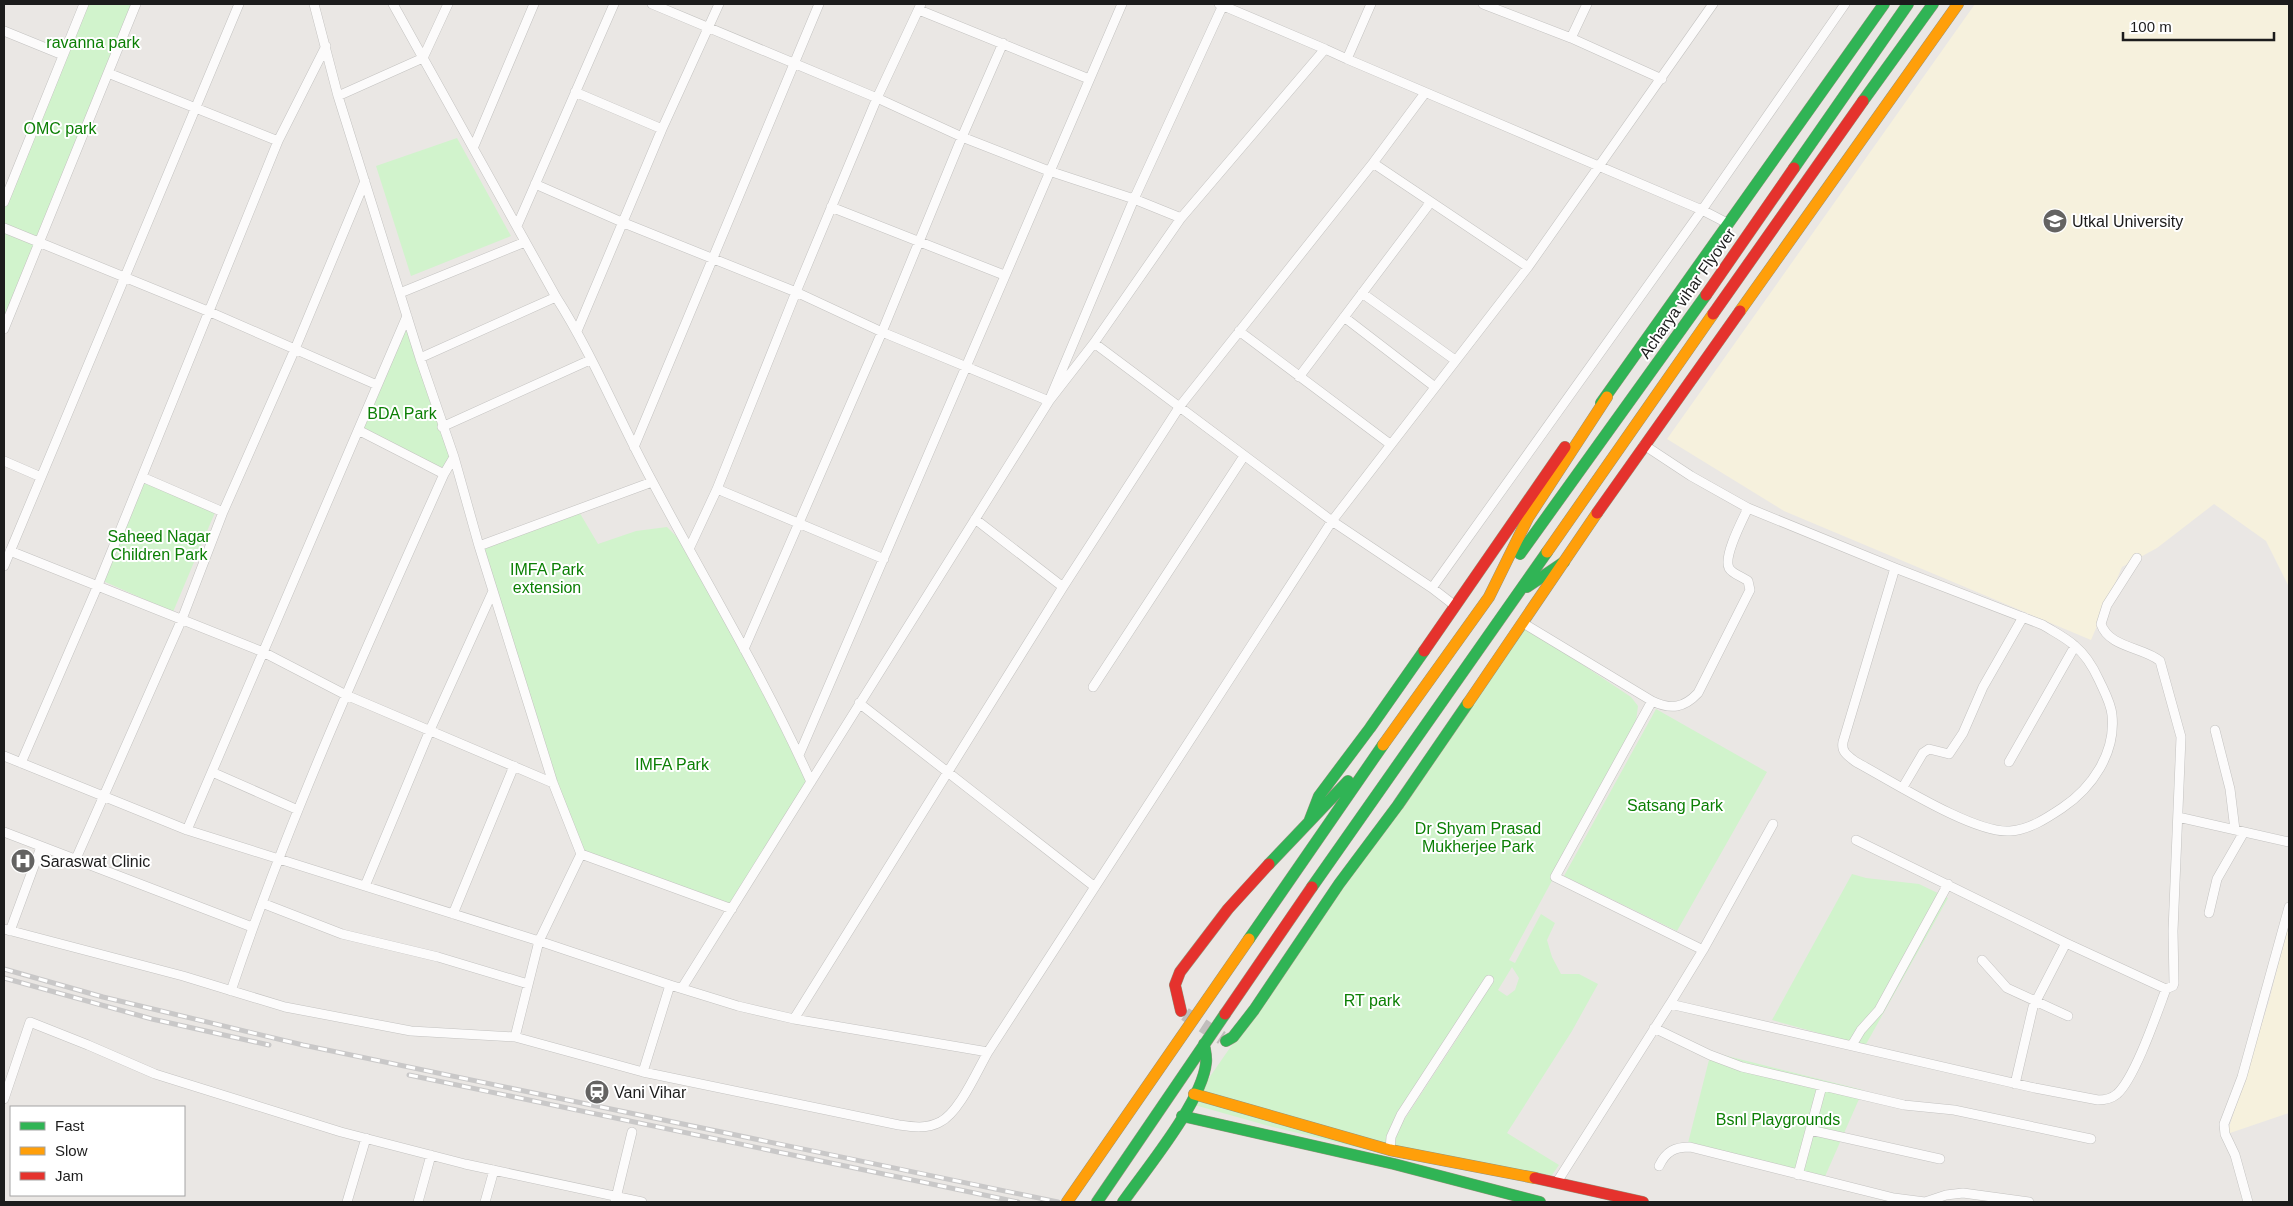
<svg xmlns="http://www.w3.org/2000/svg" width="2293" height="1206" font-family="Helvetica,sans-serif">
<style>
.education{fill:#f6f1dd}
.park{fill:#d1f3cc;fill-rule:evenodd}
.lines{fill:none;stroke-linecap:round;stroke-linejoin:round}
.secondary-tunnel{stroke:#c1bebc;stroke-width:14;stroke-dasharray:14 7;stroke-linecap:butt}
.street-casing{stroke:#c3c2c0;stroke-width:10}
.fast-casing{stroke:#95937c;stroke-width:12}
.slow-casing{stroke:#95937c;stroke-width:12}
.jam-casing{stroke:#95937c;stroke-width:12}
.street{stroke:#fcfbfb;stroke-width:9}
.fast{stroke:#30b455;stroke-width:11}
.slow{stroke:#ff9f0a;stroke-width:11}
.jam{stroke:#e5322d;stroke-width:11}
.rail-casing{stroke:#c9c8c8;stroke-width:5}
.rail{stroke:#fff;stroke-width:3;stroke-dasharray:9;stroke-linecap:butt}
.labels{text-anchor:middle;stroke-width:4;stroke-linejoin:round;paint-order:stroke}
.park-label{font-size:16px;fill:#0b7f04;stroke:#fff}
.poi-label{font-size:16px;fill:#1c1c1c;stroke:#fff;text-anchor:start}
.street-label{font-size:16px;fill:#1c1c1c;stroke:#fff}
</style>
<rect width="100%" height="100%" fill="#eae7e4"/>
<!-- education -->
<path class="education" d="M 1975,4 L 2289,4 L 2289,587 L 2266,541 L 2214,504 L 2157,548 L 2122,567 L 2091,640 L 1784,511 L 1667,439 Z
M 2289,923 L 2289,1113 L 2227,1134 L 2269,1001 Z"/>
<!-- park -->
<path class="park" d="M 80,4 L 136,4 L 4,329 L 4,197 Z
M 457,138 L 511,236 L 411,276 L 376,166 Z
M 407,316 L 454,457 L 444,474 L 358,430 Z
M 145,479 L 216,510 L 173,612 L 103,581 Z
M 578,510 L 598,544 L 636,531 L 667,527 L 689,549 L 811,782 L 732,909 L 581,854 L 479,546 Z
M 1523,625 L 1631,697 L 1638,706 L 1636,721 L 1631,735 L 1509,960 L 1515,963 L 1541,914 L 1555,923 L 1547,940 L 1552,957 L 1561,974 L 1579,974 L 1598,984 L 1572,1031 L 1507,1133 L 1559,1165 L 1552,1175 L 1385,1154 L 1269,1126 L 1191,1104 ZM 1512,967 L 1519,978 L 1515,990 L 1507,996 L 1498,990 ZM 1470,1019 L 1391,1140 L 1401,1115 Z
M 1656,709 L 1767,772 L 1677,931 L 1564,876 Z
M 1852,874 L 1866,878 L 1919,884 L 1948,898 L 1865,1046 L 1772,1020 Z
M 1711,1052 L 1863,1090 L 1823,1181 L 1687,1147 Z"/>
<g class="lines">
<!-- secondary-tunnel -->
<path class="secondary-tunnel" d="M 1185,1014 L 1222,1038"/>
<defs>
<path id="street" d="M 393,4 L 556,297 C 593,355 619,420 652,481 C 705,581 765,679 811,782
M 652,4 L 877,98 L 962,137 L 1049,171 L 1134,199 L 1181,218
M 1219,4 L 1325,49
M 1483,4 L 1571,38 L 1662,79
M 919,10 L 1089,79
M 4,31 L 63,55
M 1571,38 L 1587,4
M 108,73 L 278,141
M 575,92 L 662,129
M 338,96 L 423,58 L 448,4
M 474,146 L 534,4
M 1373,163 L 1528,267
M 535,184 L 624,223 L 796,292 L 882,332 L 1049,401 L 1134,199 L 1223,5
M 4,202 L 84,4
M 831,207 L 1004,275
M 1729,224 L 1702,210 L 1845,4
M 517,226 L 614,4
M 4,228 L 210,312 L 377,385
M 400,293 L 525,242
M 1362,293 L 1455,360
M 1344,317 L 1435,387
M 4,329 L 136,4
M 577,331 L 662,129 L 719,4
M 1239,331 L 1390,444
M 1094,343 L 1332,521 L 1432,588 L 1702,210 L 1347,59 L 1371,4
M 420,358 L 556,297
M 1299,377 L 1430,203
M 442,427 L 590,360
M 358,430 L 444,474
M 1644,445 L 1691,476 L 1748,508 L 1895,568 L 1843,742 C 1841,752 1848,756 1856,762 C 1890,780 1974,834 2010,831 C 2029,830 2047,818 2062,808 C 2092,788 2116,753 2112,715 C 2111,703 2104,691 2099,680 C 2093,667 2086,655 2075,646 C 2065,637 2054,632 2043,625 L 1895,568
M 634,447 L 819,4
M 4,461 L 41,477
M 142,477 L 223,512
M 717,489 L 884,559
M 975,519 L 1063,587
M 479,546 L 652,482
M 689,549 L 717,489 L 796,292 L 877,98 L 921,4
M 10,551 L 263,652 L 346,695 L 553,783
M 2137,558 L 2107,605 L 2101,624 C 2109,648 2144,647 2160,661 L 2181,737 L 2173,931 L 2174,983 L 2173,986 L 2166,989
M 4,566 L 239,4
M 1432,588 L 1454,605
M 1523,623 L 1652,701 C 1671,710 1684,708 1698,693 L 1750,590 L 1748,581 C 1743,577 1732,574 1729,568 C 1723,556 1743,519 1748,508
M 744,649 L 882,332 L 962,137 L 1003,43
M 1093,687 L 1244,456
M 1652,701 L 1555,877 L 1703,950
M 859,703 L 1095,887
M 2215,730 L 2230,789 L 2235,830
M 799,755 L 1122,4
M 4,756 L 187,830 L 539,941 L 670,985 L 738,1006 L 794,1019 L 988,1052
M 2009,762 L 2075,646
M 21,763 L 98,585 L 278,141 L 326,46
M 212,772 L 298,810
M 1903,787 L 1923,753 L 1929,749 L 1949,754 L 1963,733 L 1983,687 L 2023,617
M 2178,817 L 2289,842
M 187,830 L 407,316
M 4,832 L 252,927
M 581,854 L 732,909
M 75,861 L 182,619 L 223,512 L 295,349 L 365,181
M 365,886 L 430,730 L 493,591
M 262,903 L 342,934 L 438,957 L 528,984
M 2209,913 L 2217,879 L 2244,832
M 453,914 L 514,766
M 4,929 L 183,976 L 285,1007 L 411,1031 L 515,1037 L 539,941 L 581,854 L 553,783 L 479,546 L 454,457 L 420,358 L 338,96 L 314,4
M 10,931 L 41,847
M 1982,960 L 2007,988 L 2068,1016
M 670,985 L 643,1072 L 899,1125 C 913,1127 927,1129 940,1122 C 959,1113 977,1071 988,1052 L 1332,521 L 1528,267 L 1713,4
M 682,988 L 1049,401 L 1094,343 L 1181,218 L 1325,49 L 1347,59
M 231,991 C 290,814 368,644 444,474 L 454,457
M 1670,1004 L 1703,950 L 1773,824
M 794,1019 L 1063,587 L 1180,406 L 1373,163 L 1425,93
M 1654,1028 L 1710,1055 L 1742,1067 L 1904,1105 L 1954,1110 L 2091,1139
M 515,1037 L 643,1072
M 1852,1045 L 1861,1030 L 1879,1010 L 1948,884
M 2015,1084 L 2033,1007 L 2066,943
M 4,1099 L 30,1022 L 88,1045 L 155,1074 L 341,1132 L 465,1164 L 642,1202
M 1810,1130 L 1940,1159
M 1390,1150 L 1391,1137 L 1401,1115 L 1489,980
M 1659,1166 C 1666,1151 1675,1147 1690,1147 L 1894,1198 L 1925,1202 L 1946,1195 L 1963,1193 L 2029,1202
M 1798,1175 L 1822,1086
M 1557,1182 L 1670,1004 L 2035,1088 L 2098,1100 C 2105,1100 2111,1099 2117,1094 C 2135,1078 2157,1013 2166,989 L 2066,943 L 1856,840
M 347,1202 L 366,1138
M 418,1202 L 431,1155
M 485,1202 L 494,1170
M 615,1202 L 632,1132
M 2248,1202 L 2235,1155 L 2225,1134 L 2224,1124 L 2242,1077 L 2289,907"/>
<path id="fast" d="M 1863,101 L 1933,4
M 1794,168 L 1908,4
M 1601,403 L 1884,4
M 1520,554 L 1706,295
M 1527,587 L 1564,562
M 1309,822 L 1348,781
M 1269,864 L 1309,822 L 1319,796 L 1370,728 L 1424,651
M 1312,887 L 1547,552
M 1249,939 L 1383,745
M 1226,1041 L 1233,1037 L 1254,1010 L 1339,884 L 1398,805 L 1468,703
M 1182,1116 L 1394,1164 L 1540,1202
M 1097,1202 L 1225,1014
M 1123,1202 C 1146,1169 1202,1102 1206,1063 C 1207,1057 1205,1050 1204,1044"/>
<path id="slow" d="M 1740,311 L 1958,4
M 1547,552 L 1713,314
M 1468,703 L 1597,513
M 1383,745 L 1489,597 L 1528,518 L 1607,397
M 1194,1094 L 1390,1150 L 1535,1178
M 1067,1202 L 1249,939"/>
<path id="jam" d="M 1706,295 L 1794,168
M 1713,314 L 1863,101
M 1597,513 L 1740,311
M 1424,651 L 1565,447
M 1181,1011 L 1175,985 L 1180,972 L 1228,909 L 1269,864
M 1225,1014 L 1312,887
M 1535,1178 L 1643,1202"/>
</defs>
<!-- street casing -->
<use href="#street" class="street-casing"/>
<!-- fast casing -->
<use href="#fast" class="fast-casing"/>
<!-- slow casing -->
<use href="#slow" class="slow-casing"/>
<!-- jam casing -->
<use href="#jam" class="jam-casing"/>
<!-- street -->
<use href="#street" class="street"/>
<!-- fast -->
<use href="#fast" class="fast"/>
<!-- slow -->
<use href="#slow" class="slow"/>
<!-- jam -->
<use href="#jam" class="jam"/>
<defs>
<path id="rail" d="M 4,969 L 103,997 L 303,1045 L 1058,1202
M 4,978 L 152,1019 L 269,1045
M 409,1075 L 1018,1202"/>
</defs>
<!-- rail casing -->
<use href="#rail" class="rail-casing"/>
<!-- rail -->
<use href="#rail" class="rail"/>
</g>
<!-- icons -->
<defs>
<symbol id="university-disc" viewBox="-11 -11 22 22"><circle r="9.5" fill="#646362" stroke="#fff"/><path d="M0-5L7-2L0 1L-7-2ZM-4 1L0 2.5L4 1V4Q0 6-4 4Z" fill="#fff"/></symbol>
<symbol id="hospital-disc" viewBox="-11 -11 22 22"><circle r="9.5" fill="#646362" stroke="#fff"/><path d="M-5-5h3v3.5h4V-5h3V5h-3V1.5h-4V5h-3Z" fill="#fff"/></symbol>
<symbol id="station-disc" viewBox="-11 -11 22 22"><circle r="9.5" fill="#646362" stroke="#fff"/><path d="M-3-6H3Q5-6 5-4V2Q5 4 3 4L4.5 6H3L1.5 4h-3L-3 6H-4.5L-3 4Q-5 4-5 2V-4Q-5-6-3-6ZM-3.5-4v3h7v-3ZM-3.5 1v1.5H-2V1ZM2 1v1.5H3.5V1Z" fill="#fff"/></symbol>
</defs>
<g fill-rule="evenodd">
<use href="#university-disc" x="2041" y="207" width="28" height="28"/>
<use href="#hospital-disc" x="9" y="847" width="28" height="28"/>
<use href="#station-disc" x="583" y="1078" width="28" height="28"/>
</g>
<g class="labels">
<!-- park labels -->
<g class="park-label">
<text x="93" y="48">ravanna park</text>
<text x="60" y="134">OMC park</text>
<text x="402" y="419">BDA Park</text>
<text x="159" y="542">Saheed Nagar<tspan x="159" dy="18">Children Park</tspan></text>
<text x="547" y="575">IMFA Park<tspan x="547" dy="18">extension</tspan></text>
<text x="672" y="770">IMFA Park</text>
<text x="1675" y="811">Satsang Park</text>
<text x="1478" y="834">Dr Shyam Prasad<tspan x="1478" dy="18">Mukherjee Park</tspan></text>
<text x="1372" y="1006">RT park</text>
<text x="1778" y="1125">Bsnl Playgrounds</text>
</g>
<!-- poi labels -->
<g class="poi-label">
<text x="2072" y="227">Utkal University</text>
<text x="40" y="867">Saraswat Clinic</text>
<text x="614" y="1098">Vani Vihar</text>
</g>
<!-- street labels -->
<g class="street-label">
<text transform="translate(1687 293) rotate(-55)" y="6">Acharya vihar Flyover</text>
</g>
</g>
<!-- border -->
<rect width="2293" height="1206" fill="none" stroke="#1c1c1c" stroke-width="10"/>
<!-- legend -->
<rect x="10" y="1106" width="175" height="90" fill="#ffffff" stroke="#a4a4a4"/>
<rect x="20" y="1122" width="25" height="8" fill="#30b455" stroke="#a4a4a4"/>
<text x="55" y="1131" font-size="15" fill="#1c1c1c">Fast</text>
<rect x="20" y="1147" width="25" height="8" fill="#ff9f0a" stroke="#a4a4a4"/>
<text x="55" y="1156" font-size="15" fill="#1c1c1c">Slow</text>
<rect x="20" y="1172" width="25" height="8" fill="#e5322d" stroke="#a4a4a4"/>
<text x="55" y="1181" font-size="15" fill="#1c1c1c">Jam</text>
<!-- scale -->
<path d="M2123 32v8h151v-8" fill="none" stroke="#1c1c1c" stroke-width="2.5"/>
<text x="2130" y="32" font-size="15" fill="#1c1c1c" stroke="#ffffff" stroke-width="4" paint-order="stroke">100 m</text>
</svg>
